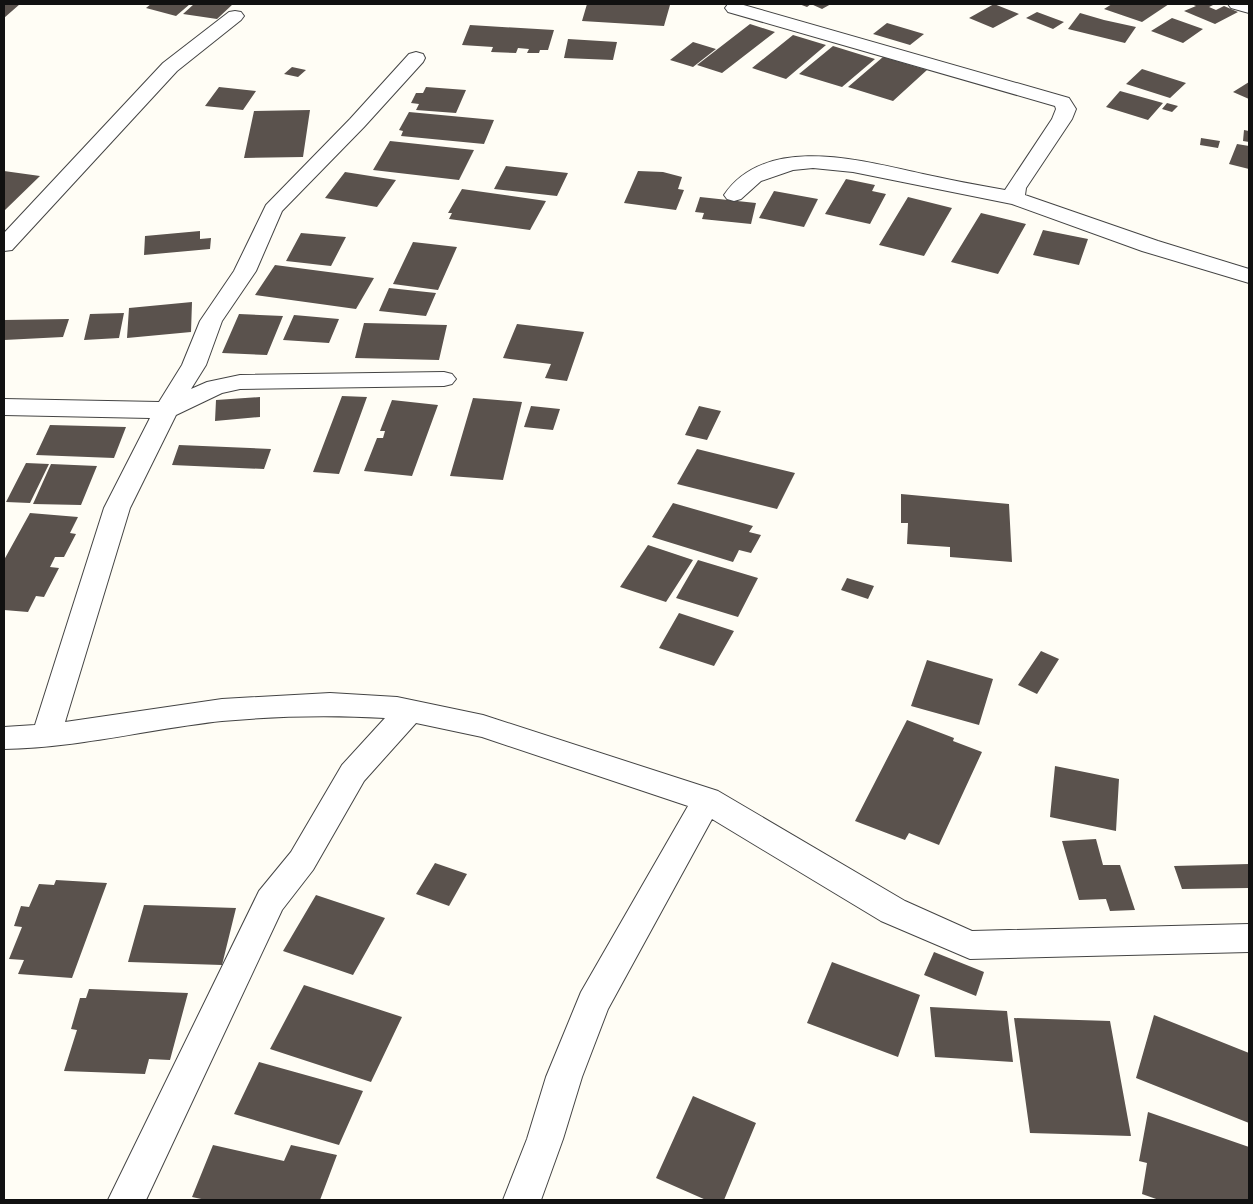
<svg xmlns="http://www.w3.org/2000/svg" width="1253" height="1204" font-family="'Times New Roman',serif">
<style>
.building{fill:#5a524d}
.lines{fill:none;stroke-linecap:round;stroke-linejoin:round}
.street-casing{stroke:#444;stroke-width:2}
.street{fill:#fff;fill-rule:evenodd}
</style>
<rect width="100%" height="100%" fill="#fffdf5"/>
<!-- building -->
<path class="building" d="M 4,4 L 20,4 L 4,18 Z
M 151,4 L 190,4 L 176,16 L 146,8 Z
M 194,4 L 233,4 L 217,19 L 183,14 Z
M 587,4 L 653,4 L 670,5 L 664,26 L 582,21 Z
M 799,4 L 831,4 L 822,9 L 811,4 L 807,7 Z
M 994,4 L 1019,14 L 993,28 L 969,18 Z
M 1112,4 L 1169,4 L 1142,22 L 1104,9 Z
M 1191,4 L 1215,4 L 1209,7 L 1216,10 L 1224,6 L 1238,12 L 1215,24 L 1184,11 L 1196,6 Z
M 1037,12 L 1064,22 L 1053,29 L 1026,18 Z
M 1080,13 L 1104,20 L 1136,27 L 1125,43 L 1068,29 Z
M 1172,18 L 1203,29 L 1183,43 L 1151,31 Z
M 887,23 L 924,34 L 910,45 L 873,34 Z
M 750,24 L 775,32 L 722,73 L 697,65 Z
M 470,25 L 554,30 L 548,50 L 540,50 L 539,53 L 527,53 L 529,49 L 518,48 L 516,53 L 491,52 L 493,47 L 462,45 Z
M 793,35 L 826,45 L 786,79 L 752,68 Z
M 568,39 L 617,42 L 613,60 L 564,58 Z
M 693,42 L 716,49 L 693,67 L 670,60 Z
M 833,46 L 875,59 L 842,87 L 799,74 Z
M 883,57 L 927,70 L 893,101 L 848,87 Z
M 292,67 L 306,70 L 298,77 L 284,74 Z
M 1142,69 L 1186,83 L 1170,98 L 1126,84 Z
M 1249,82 L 1249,99 L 1233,92 Z
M 219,87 L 256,91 L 243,110 L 205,106 Z
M 426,87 L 466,90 L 456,113 L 416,110 L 419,104 L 411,103 L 416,93 L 423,93 Z
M 1120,91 L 1163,103 L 1148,120 L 1106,107 Z
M 1167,103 L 1178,106 L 1172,112 L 1162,109 Z
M 310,110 L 303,157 L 244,158 L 254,111 Z
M 409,112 L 494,120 L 484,144 L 401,136 L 403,131 L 399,130 Z
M 1244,130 L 1249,131 L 1249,142 L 1243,141 Z
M 1201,138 L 1220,141 L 1218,148 L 1200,145 Z
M 390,141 L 474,150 L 459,180 L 373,170 Z
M 1237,144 L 1249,146 L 1249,169 L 1229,164 Z
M 506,166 L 568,173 L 557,196 L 494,189 Z
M 4,171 L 40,176 L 4,211 Z
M 638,171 L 663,172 L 682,177 L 678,189 L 684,190 L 676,210 L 624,203 Z
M 345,172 L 396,180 L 377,207 L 325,198 Z
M 846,179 L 875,185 L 872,191 L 886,194 L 870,224 L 825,214 Z
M 462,189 L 546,201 L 530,230 L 449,219 L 452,213 L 448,213 Z
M 774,191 L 818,199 L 804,227 L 759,218 Z
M 700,197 L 756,203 L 751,224 L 702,219 L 704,213 L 695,212 Z
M 908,197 L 952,208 L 924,256 L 879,245 Z
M 981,213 L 1026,224 L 998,274 L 951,262 Z
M 1043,230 L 1088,239 L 1079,265 L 1033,255 Z
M 200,231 L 200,239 L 211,238 L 210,249 L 144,255 L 145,236 Z
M 301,233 L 346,237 L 331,266 L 286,261 Z
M 413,242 L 457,247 L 438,290 L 393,284 Z
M 275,265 L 374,278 L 356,309 L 255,295 Z
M 389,288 L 436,293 L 426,316 L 379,311 Z
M 192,302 L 191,332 L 127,338 L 129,308 Z
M 124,313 L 119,338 L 84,340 L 90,314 Z
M 239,314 L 283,316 L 267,355 L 222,353 Z
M 294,315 L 339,319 L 329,343 L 283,340 Z
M 69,319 L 63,337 L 4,340 L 4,320 Z
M 364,323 L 447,325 L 439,360 L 355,358 Z
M 517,324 L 584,332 L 567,381 L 545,378 L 551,364 L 503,358 Z
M 342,396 L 367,397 L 339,474 L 313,472 Z
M 260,397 L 260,417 L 215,421 L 216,400 Z
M 473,398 L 522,402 L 503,480 L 450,476 Z
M 392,400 L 438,405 L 412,476 L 364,471 L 377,438 L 383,438 L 385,431 L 380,431 Z
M 531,406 L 560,409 L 553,430 L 524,427 Z
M 699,406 L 721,411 L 707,440 L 685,435 Z
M 50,425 L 126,427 L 114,458 L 36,455 Z
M 179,445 L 271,449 L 264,469 L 172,465 Z
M 697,449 L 795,473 L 777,509 L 677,484 Z
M 26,463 L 49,464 L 30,503 L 6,502 Z
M 51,464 L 97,466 L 81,505 L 33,504 Z
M 901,494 L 1009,504 L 1012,562 L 950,557 L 950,547 L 907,544 L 908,523 L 901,523 Z
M 673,503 L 753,526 L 749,532 L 761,535 L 751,553 L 739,550 L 733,562 L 652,537 Z
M 30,513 L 78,517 L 70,533 L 76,534 L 64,557 L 55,557 L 50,567 L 59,568 L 44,597 L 36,596 L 28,612 L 4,610 L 4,560 Z
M 648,545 L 693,560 L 666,602 L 620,587 Z
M 698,560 L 758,578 L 738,617 L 676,598 Z
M 847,578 L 874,586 L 868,599 L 841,590 Z
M 679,613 L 734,631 L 714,666 L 659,648 Z
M 1041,651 L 1059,659 L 1037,694 L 1018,685 Z
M 927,660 L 993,679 L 979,725 L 911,706 Z
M 907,720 L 954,738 L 953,741 L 982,752 L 939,845 L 909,833 L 905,840 L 855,821 Z
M 1055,766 L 1119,779 L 1116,831 L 1050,817 Z
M 1096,839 L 1103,865 L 1120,865 L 1135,910 L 1110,911 L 1106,899 L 1079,900 L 1062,841 Z
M 435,863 L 467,874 L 449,906 L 416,894 Z
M 1249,864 L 1249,888 L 1182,889 L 1174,866 Z
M 56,880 L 107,883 L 72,978 L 18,974 L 24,960 L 9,959 L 22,927 L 14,926 L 21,906 L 29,907 L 39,884 L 54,885 Z
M 316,895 L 385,918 L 353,975 L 283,951 Z
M 144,905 L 236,908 L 222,965 L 128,962 Z
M 934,952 L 984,972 L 976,996 L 924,975 Z
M 832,962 L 920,995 L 898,1057 L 807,1023 Z
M 304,985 L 402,1017 L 371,1082 L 270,1049 Z
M 89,989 L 188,993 L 170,1060 L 149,1059 L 145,1074 L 64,1071 L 77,1030 L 71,1029 L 80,998 L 86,998 Z
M 930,1007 L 1007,1011 L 1013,1062 L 935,1057 Z
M 1154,1015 L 1249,1053 L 1249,1123 L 1136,1078 Z
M 1014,1018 L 1110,1021 L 1131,1136 L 1030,1133 Z
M 259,1062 L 363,1091 L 339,1145 L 234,1114 Z
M 693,1096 L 756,1123 L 724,1200 L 706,1200 L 656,1178 Z
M 1148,1112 L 1249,1147 L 1249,1200 L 1159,1200 L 1142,1194 L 1147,1163 L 1139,1161 Z
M 213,1145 L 284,1161 L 291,1145 L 337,1155 L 320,1200 L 206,1200 L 192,1197 Z"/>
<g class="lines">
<defs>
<path id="street" d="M 728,4 L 740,4 L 1069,98 L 1076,109 L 1072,119 L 1026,188 L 1025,195 L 1158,241 L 1249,269 L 1249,283 L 1142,251 L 1012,204 L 853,172 L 813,168 L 793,170 L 761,181 L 741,199 L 734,201 L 727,199 L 724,195 C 766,133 863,161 923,174 C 950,180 977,185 1005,190 L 1052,119 L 1056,109 L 1055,106 L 728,12 L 725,8 Z
M 1228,4 L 1249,4 L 1249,13 L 1231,8 Z
M 235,11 L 241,12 L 244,16 L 241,20 L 177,71 L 12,250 L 4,251 L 4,233 L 163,63 L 229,12 Z
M 416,52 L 423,54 L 425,58 L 423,62 L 364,127 L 282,211 L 256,271 L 222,321 L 206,365 L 191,389 L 207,382 L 240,375 L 444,372 L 452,374 L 456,379 L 452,384 L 444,386 L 240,389 L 222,393 L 176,415 L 130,508 L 65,722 L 222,699 L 330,693 L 397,697 L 483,715 L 718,791 L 905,901 L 972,931 L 1249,924 L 1249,952 L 970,959 L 881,921 L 712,819 L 608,1009 L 582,1077 L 563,1139 L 541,1200 L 503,1200 L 527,1139 L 546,1077 L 581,992 L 688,806 L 482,737 L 416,723 L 364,781 L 313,870 L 282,910 L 146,1200 L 108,1200 L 259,891 L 291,852 L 342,765 L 385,718 C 331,715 276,716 222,721 C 149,729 77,748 4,749 L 4,727 L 35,725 L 104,508 L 150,418 L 4,415 L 4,399 L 159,402 L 182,365 L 200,321 L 234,271 L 266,205 L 350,119 L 409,54 Z"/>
</defs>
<!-- street casing -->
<use href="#street" class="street-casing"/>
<!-- street -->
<use href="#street" class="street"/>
</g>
<!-- border -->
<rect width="1253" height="1204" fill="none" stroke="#111111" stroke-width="10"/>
</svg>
